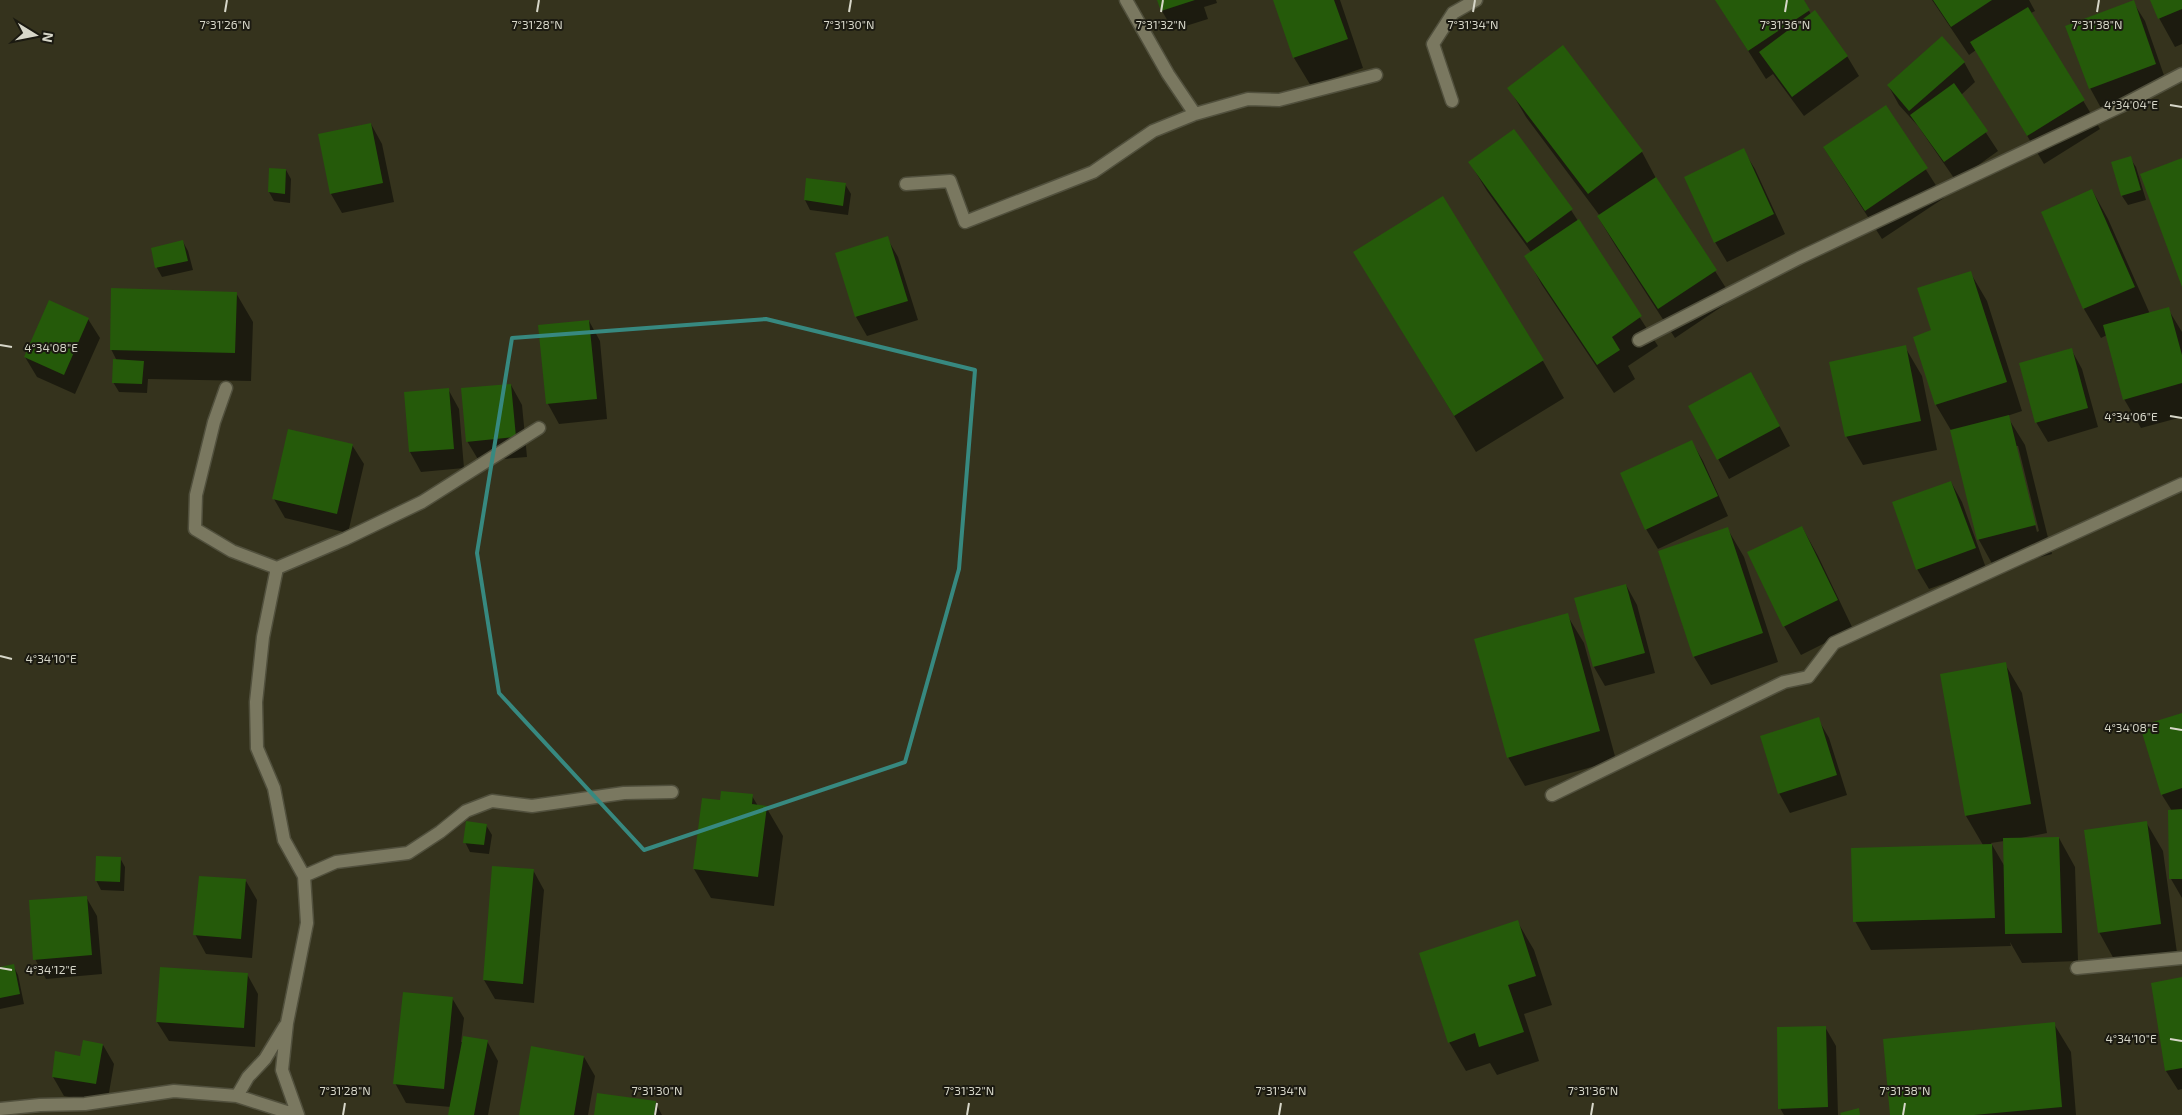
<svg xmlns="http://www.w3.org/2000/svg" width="2182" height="1115" font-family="'Exo 2',sans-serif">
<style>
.shadow{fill:#0007;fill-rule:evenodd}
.building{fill:#255a0a}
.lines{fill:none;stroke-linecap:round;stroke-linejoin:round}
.street-casing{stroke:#51503d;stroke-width:15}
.street{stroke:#7a7860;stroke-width:12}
.marked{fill:none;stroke:#378980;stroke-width:4;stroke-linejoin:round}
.ticks{fill:none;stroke:#d7d7c9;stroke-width:2}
.ticks-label{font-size:12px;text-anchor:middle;fill:#d7d7c9;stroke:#1b1a11;stroke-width:4;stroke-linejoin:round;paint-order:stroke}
</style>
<rect width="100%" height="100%" fill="#35331d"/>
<!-- shadow -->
<path class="shadow" d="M 1159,0 L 1216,0 L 1217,3 L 1204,7 L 1208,19 L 1173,30 L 1162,11 Z
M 1274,0 L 1340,0 L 1363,68 L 1311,86 L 1294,58 Z
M 1716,0 L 1802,0 L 1811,14 L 1847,56 L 1859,76 L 1804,116 L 1773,74 L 1766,79 Z
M 1932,0 L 2029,0 L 2035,11 L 2031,13 L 2100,129 L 2044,164 L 1976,50 L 1969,55 Z
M 2151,0 L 2182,0 L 2182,44 L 2175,47 L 2159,18 Z
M 2133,2 L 2145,21 L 2167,84 L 2101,108 L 2090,88 Z
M 1563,47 L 1642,152 L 1658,182 L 1733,299 L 1675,338 L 1615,245 L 1598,217 L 1600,216 L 1526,117 L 1509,88 Z
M 1964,62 L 1975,82 L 1961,95 L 1998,151 L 1956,181 L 1918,126 L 1899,105 L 1888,85 Z
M 1886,107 L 1944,198 L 1882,239 L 1824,148 Z
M 371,124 L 382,144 L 394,202 L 342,213 L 331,194 Z
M 1743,150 L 1755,169 L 1785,234 L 1727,262 L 1715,242 Z
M 2130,158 L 2136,167 L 2146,200 L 2128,205 L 2122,196 L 2112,163 Z
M 1470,163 L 1571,210 L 1658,346 L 1628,366 L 1635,379 L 1614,393 L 1542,285 L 1526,256 L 1531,252 L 1487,191 Z
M 286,170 L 291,179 L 290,203 L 274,201 L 269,192 Z
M 845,184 L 851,194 L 848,215 L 810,210 L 805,200 Z
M 2092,190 L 2108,219 L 2150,314 L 2168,309 L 2182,332 L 2182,417 L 2141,428 L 2124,399 L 2107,335 L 2101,338 L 2084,309 L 2043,212 Z
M 887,238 L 898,257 L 918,320 L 867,336 L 856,317 Z
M 183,242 L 188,251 L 193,270 L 162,277 L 157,268 L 153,249 Z
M 1355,253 L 1543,361 L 1564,398 L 1476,452 Z
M 1970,272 L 1987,301 L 2022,411 L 2007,416 L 2025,445 L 2052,554 L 1995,569 L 1979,540 L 1952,432 L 1936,405 L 1914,337 L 1933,331 ZM 2015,446 L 2018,446 L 2039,531 L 2037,532 Z
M 236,293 L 253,322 L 251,381 L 148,379 L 147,393 L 119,392 L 113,382 L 117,361 L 111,349 Z
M 88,319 L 100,338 L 75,394 L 37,377 L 25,357 Z
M 589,321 L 600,341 L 607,419 L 559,424 L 548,404 L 540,326 Z
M 1905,347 L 1922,376 L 1937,450 L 1863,465 L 1846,436 Z
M 2071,349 L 2082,369 L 2098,427 L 2048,442 L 2036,422 Z
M 511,385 L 522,405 L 527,457 L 479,461 L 467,441 Z
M 448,389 L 459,409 L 464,468 L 421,472 L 410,452 L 405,393 Z
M 1762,393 L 1790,446 L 1729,479 L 1690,407 Z
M 1692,442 L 1703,461 L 1728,516 L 1658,549 L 1646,529 Z
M 352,445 L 364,464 L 348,533 L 285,518 L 274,499 Z
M 1951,482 L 1962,502 L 1986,568 L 1929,589 L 1917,569 Z
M 1802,527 L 1818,556 L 1853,629 L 1801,655 L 1784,626 Z
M 1727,528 L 1744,557 L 1778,662 L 1711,685 L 1694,657 Z
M 1626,585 L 1637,605 L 1655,673 L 1605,686 L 1594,667 L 1576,599 Z
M 1567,615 L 1584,643 L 1616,760 L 1525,786 L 1508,757 Z
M 2005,664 L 2022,693 L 2047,833 L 2021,838 L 2059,838 L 2075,867 L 2078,961 L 2022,963 L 2010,942 L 2011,946 L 1871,950 L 1855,921 L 1983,845 L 1966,816 L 1941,675 ZM 2004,841 L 2005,867 L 1991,843 Z
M 2182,714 L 2182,898 L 2171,879 L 2172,811 L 2162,795 Z
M 1818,719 L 1829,738 L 1847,795 L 1790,813 L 1779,793 Z
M 752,796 L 758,806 L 766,807 L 783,836 L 774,906 L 711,898 L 694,869 L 721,801 Z
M 2146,822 L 2163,851 L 2177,953 L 2115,961 L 2099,932 Z
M 486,825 L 492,835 L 489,854 L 470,852 L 465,842 Z
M 120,858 L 125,867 L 124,891 L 101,890 L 96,880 Z
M 533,870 L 544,890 L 534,1003 L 495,999 L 484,980 Z
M 246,881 L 257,900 L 252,958 L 206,954 L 195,934 Z
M 86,897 L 97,916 L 102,974 L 46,979 L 35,959 Z
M 1517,921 L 1534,950 L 1552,1005 L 1524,1014 L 1539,1061 L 1497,1075 L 1490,1063 L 1466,1071 L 1449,1042 Z
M 13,965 L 18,975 L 24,1004 L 0,1009 L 0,968 Z
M 247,974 L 258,994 L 255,1047 L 169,1041 L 157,1022 Z
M 2182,978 L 2182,1089 L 2178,1090 L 2166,1071 Z
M 452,998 L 464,1018 L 461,1042 L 487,1041 L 498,1061 L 488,1115 L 449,1115 L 451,1107 L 406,1103 L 395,1083 Z
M 2054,1024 L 2071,1052 L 2076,1115 L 1891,1115 Z
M 1825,1027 L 1836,1046 L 1838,1115 L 1784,1115 L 1780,1108 Z
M 103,1045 L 114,1064 L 107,1104 L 64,1096 L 53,1077 Z
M 584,1057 L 595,1076 L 588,1115 L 521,1115 Z
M 655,1102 L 662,1115 L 596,1115 Z"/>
<!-- building -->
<path class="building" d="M 1157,0 L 1195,0 L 1161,11 Z
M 1273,0 L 1334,0 L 1348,39 L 1293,58 Z
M 1715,0 L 1804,0 L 1810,10 L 1748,51 Z
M 1933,0 L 1992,0 L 1951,27 Z
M 2134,0 L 2156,64 L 2089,89 L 2065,26 Z
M 2150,0 L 2182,0 L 2182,9 L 2158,19 Z
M 2028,7 L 2085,100 L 2027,136 L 1970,42 Z
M 1815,10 L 1848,56 L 1792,97 L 1759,52 Z
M 1942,36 L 1965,62 L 1909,111 L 1887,85 Z
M 1563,45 L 1643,151 L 1588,194 L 1507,88 Z
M 1954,83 L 1988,131 L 1944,162 L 1910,115 Z
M 1886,105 L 1928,168 L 1865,211 L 1823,147 Z
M 371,123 L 383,183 L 330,194 L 318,134 Z
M 1514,129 L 1573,209 L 1527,243 L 1468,162 Z
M 1744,148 L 1774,214 L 1714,243 L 1684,177 Z
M 2131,156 L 2141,190 L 2121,196 L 2111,162 Z
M 2182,158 L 2182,287 L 2140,174 Z
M 269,168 L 286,169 L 285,194 L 268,192 Z
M 1656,177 L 1717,270 L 1658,309 L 1597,216 Z
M 806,178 L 846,183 L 843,206 L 804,200 Z
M 2092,189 L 2135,287 L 2083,309 L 2041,212 Z
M 1443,196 L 1544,360 L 1454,416 L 1353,252 Z
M 1579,219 L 1642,316 L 1612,337 L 1620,350 L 1597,365 L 1524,256 Z
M 888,236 L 908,301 L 855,317 L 835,253 Z
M 183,240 L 188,261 L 155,268 L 151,248 Z
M 1971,271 L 2007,382 L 1935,405 L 1913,337 L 1931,330 L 1917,288 Z
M 111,288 L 237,292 L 235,353 L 110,350 Z
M 49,300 L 89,318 L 64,375 L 24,357 Z
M 2169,307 L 2182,355 L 2182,383 L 2123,400 L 2103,325 Z
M 589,320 L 597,399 L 546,404 L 538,325 Z
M 1906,345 L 1921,421 L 1845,437 L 1829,362 Z
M 2072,348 L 2088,408 L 2035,423 L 2019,363 Z
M 113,359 L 144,361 L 142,384 L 112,383 Z
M 1751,372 L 1780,426 L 1717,460 L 1688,406 Z
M 511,384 L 516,437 L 466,442 L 461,388 Z
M 449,388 L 454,449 L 409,452 L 404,392 Z
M 2009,415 L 2036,525 L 1977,540 L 1950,430 Z
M 288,429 L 353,444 L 337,514 L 272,499 Z
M 1692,440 L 1718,496 L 1645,530 L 1620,473 Z
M 1951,481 L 1976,548 L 1916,570 L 1892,502 Z
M 1802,526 L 1838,600 L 1783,627 L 1747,552 Z
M 1728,527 L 1763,633 L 1693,657 L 1658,551 Z
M 1626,584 L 1645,653 L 1593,667 L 1574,598 Z
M 1568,613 L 1600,731 L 1507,758 L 1474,639 Z
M 2006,662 L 2031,804 L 1965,816 L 1940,674 Z
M 2182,713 L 2182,788 L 2161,795 L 2140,726 Z
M 1819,717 L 1837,775 L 1778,794 L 1760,736 Z
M 721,791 L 753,794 L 752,804 L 767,806 L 758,877 L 693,869 L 702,798 L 720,800 Z
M 2182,809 L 2182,879 L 2169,879 L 2168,810 Z
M 466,821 L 487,824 L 484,845 L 463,843 Z
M 2147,821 L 2161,924 L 2098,933 L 2084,830 Z
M 2059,837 L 2062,933 L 2005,934 L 2003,838 Z
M 1992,844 L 1995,918 L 1853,922 L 1851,848 Z
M 96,856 L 121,857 L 120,882 L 95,881 Z
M 492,866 L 534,869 L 523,984 L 483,980 Z
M 199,876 L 246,879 L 241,939 L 193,935 Z
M 87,896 L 92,955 L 33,960 L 29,900 Z
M 1518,920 L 1536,976 L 1508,985 L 1524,1032 L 1479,1047 L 1475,1033 L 1448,1043 L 1419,953 Z
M 14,964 L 20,994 L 0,998 L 0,967 Z
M 160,967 L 248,973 L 244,1028 L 156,1022 Z
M 2182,977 L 2182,1068 L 2165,1071 L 2151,983 Z
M 403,992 L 453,997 L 444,1089 L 393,1084 Z
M 2055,1022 L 2062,1107 L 1974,1115 L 1890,1115 L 1883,1039 Z
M 1826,1026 L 1828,1107 L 1778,1109 L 1777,1027 Z
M 463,1036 L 488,1040 L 474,1115 L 448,1115 Z
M 83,1040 L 103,1044 L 96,1084 L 52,1077 L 55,1051 L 80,1056 Z
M 531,1046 L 584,1056 L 574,1115 L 519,1115 Z
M 597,1093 L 656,1101 L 654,1115 L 594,1115 Z
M 1859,1108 L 1860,1115 L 1841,1115 L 1840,1113 Z"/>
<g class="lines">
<defs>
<path id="street" d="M 1126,0 L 1168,74 L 1195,114
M 1452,101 L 1433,44 L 1453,13 L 1476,0
M 906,184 L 950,181 L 965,222 L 1093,172 L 1153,131 L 1195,114 L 1248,99 L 1279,100 L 1376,75
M 1639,340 L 1799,258 L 2121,106 L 2182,74
M 226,388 L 214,422 L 196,495 L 195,529 L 232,551 L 277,568 L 263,637 L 256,702 L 257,748 L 274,788 L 284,840 L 304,876 L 307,923 L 287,1023 L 282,1070 L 298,1115
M 277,568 L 345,539 L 422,502 L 539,428
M 1552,795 L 1784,682 L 1808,677 L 1834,643 L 2182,484
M 304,876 L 336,862 L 408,853 L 440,832 L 466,811 L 492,801 L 532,806 L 624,793 L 672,792
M 2077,968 L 2182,958
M 237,1096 L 248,1077 L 265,1059 L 285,1026
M 0,1109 L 40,1105 L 85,1104 L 174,1091 L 237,1096 L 296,1115"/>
</defs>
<!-- street casing -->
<use href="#street" class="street-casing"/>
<!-- street -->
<use href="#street" class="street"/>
</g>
<!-- marked area -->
<path class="marked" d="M 766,319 L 975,370 L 959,569 L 905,762 L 644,850 L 499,693 L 477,553 L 512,338 Z"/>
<!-- ticks -->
<path class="ticks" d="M 225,12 L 227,0M 537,12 L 539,0M 849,12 L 851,0M 1161,12 L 1163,0M 1473,12 L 1475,0M 1785,12 L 1787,0M 2097,12 L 2099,0M 2170,105 L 2182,107M 0,345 L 12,347M 2170,416 L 2182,418M 0,656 L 12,659M 2170,728 L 2182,730M 0,968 L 12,970M 2170,1039 L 2182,1041M 343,1115 L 345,1103M 655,1115 L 657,1103M 967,1115 L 969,1103M 1279,1115 L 1281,1103M 1591,1115 L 1593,1103M 1903,1115 L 1905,1103"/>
<g class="ticks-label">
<text x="225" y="29">7°31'26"N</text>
<text x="537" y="29">7°31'28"N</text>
<text x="849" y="29">7°31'30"N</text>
<text x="1161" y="29">7°31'32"N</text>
<text x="1473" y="29">7°31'34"N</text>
<text x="1785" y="29">7°31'36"N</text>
<text x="2097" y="29">7°31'38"N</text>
<text x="2131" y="109">4°34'04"E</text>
<text x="51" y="352">4°34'08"E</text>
<text x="2131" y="421">4°34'06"E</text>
<text x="51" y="663">4°34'10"E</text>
<text x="2131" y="732">4°34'08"E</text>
<text x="51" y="974">4°34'12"E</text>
<text x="2131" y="1043">4°34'10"E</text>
<text x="345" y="1095">7°31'28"N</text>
<text x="657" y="1095">7°31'30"N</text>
<text x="969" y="1095">7°31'32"N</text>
<text x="1281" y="1095">7°31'34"N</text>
<text x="1593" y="1095">7°31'36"N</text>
<text x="1905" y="1095">7°31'38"N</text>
</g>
<!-- north arrow -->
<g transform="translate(35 35) rotate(100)" stroke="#1b1a11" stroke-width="4" paint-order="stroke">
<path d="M0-4L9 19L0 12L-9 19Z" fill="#d7d7c9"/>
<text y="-8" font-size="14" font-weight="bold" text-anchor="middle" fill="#d7d7c9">N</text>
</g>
</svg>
